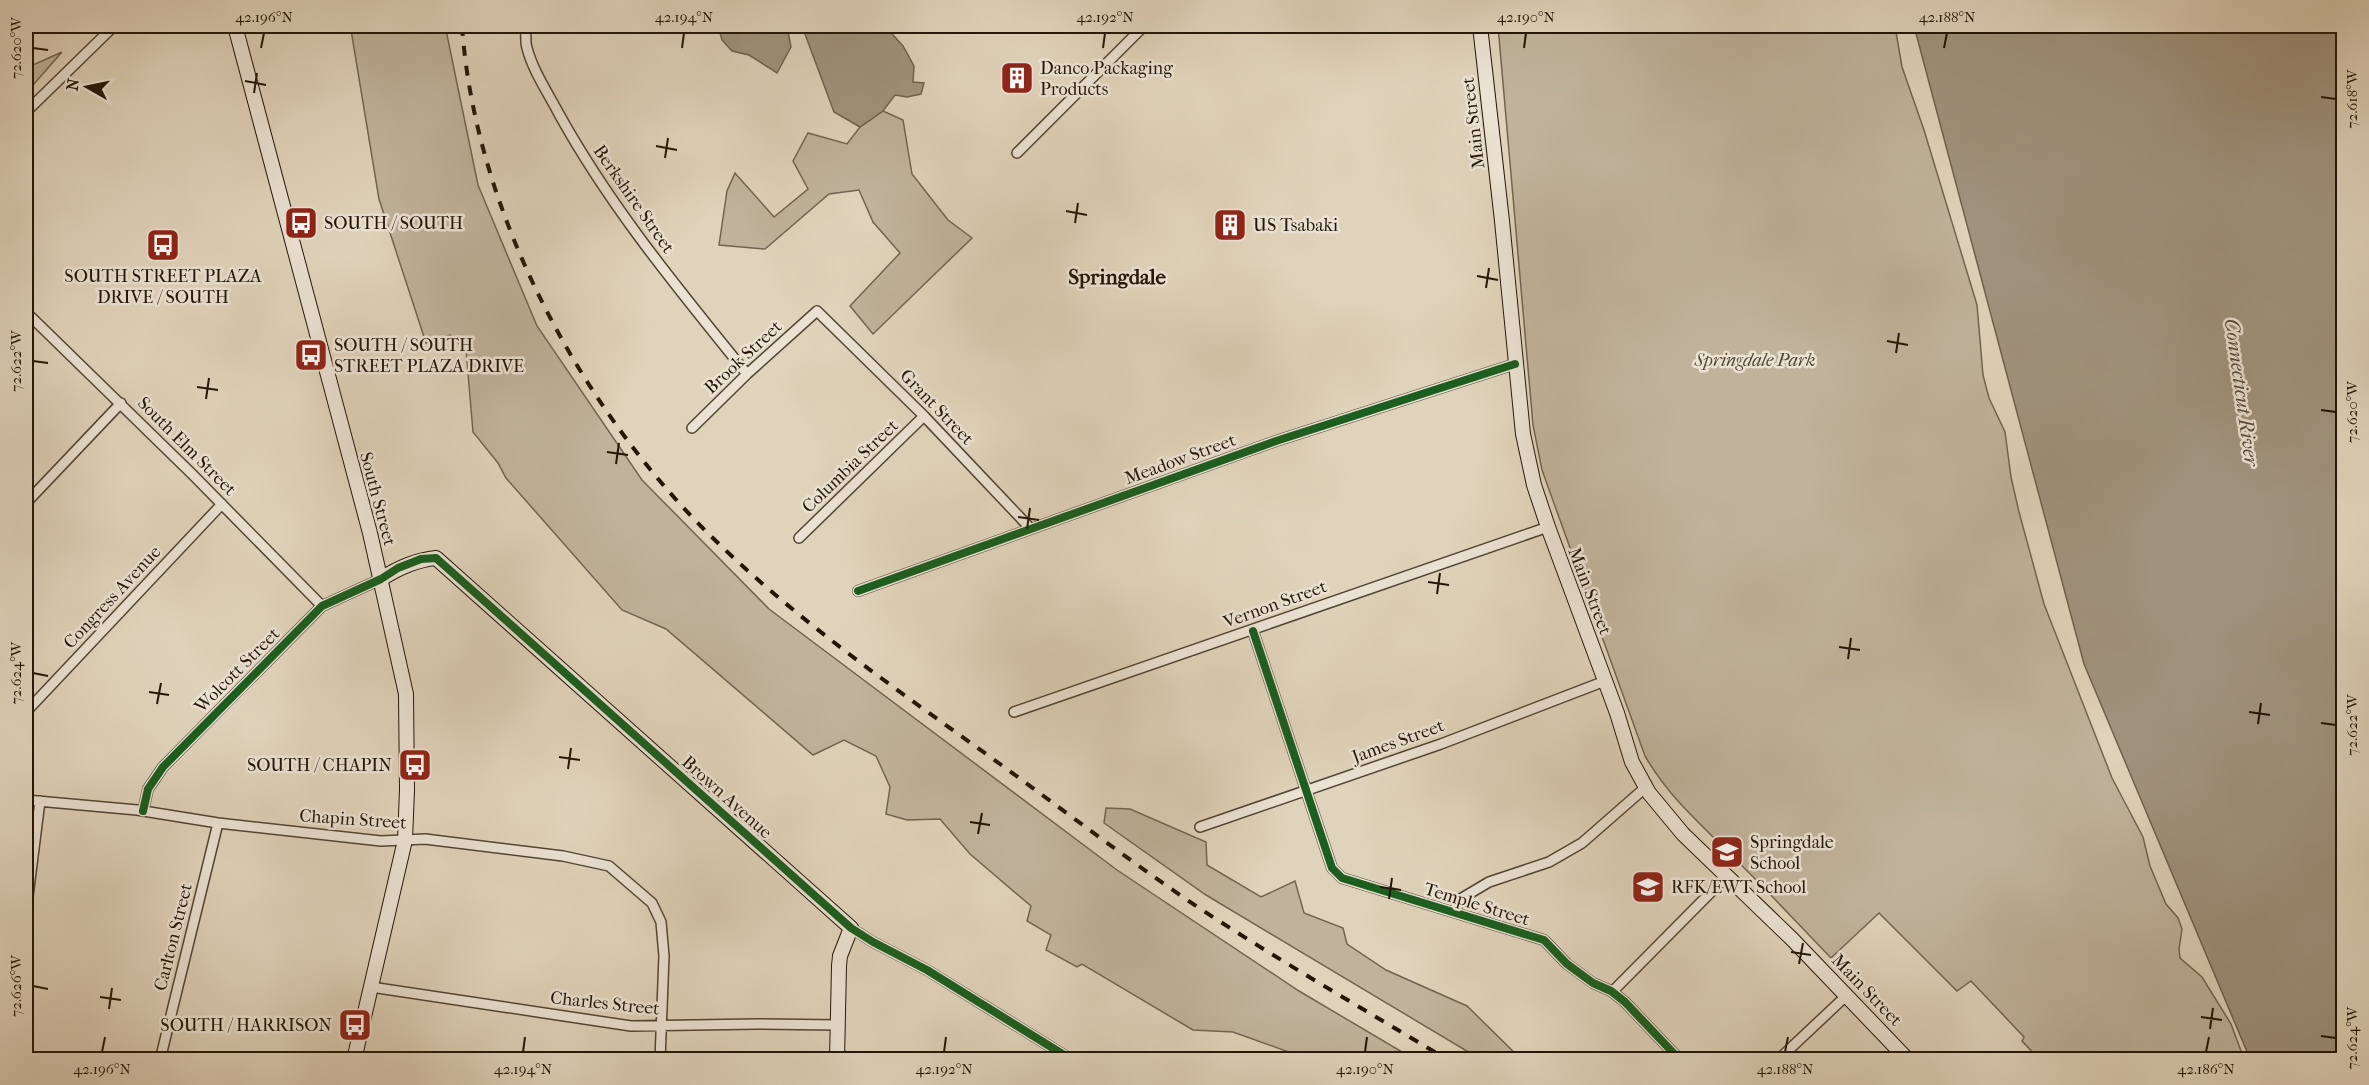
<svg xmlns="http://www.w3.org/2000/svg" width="2369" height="1085" font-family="'IM FELL French Canon',serif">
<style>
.green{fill:#c0b39c;stroke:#726452;stroke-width:1.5}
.water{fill:#a0937e;stroke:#6e614e;stroke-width:1.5}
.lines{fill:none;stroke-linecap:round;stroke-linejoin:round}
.street-casing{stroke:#524534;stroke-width:12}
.secondary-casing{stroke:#231607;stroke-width:16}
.street{stroke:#ebe2d3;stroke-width:9}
.secondary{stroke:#ebe2d3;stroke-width:14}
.rail{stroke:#231607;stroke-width:4;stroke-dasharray:10 10;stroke-linecap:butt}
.cycleway-casing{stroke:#ebe2d3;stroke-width:11}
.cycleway{stroke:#1b5e20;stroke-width:8}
.ticks{fill:none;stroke:#231607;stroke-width:2}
.labels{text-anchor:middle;stroke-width:5;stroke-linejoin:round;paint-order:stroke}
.poi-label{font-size:18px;fill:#231607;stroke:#ebe2d3;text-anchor:start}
.street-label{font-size:18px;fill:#231607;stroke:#ebe2d3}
.park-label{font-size:18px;font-style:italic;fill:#524534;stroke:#ebe2d3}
.water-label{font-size:20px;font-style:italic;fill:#554837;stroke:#ebe2d3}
.quarter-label{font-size:21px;font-weight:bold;fill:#231607;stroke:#ebe2d3}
.neatline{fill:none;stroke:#231607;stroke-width:2}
.ticks-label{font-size:15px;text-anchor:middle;fill:#231607}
</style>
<rect width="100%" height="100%" fill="#e0d3bb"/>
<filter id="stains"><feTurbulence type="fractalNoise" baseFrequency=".00333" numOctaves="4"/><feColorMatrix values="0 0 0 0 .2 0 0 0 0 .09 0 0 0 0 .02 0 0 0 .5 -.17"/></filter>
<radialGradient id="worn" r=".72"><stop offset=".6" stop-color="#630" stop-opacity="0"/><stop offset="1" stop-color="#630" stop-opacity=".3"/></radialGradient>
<!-- green -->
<path class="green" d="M 354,26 L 447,26 L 447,35 L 478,185 L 537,326 L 642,480 L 769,609 L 1117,870 L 1299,991 L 1414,1059 L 1308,1059 L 1233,1032 L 1193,1030 L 1082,964 L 1077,967 L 1046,950 L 1051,935 L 1027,921 L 1031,906 L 970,854 L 940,819 L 907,820 L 886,814 L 890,787 L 876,756 L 844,740 L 813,755 L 666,629 L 622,610 L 506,478 L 498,463 L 473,432 L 466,350 L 450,335 L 426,343 L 379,199 L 351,30 Z
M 1498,26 L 1895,26 L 1902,67 L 1924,130 L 1977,305 L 1983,375 L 1989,398 L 2005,432 L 2011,477 L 2019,512 L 2044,604 L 2112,778 L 2143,837 L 2150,866 L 2166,904 L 2178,918 L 2182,929 L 2179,949 L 2180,958 L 2202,977 L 2231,1024 L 2244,1059 L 2039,1059 L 2022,1041 L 2024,1037 L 1971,981 L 1957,991 L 1879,913 L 1831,958 C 1799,925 1768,891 1735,859 C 1701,824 1670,799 1645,756 L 1542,470 L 1533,425 Z
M 62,52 L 26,93 L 26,65 L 33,65 Z
M 883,111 L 903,120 L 912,174 L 948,220 L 972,238 L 873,334 L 850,306 L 900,253 L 873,222 L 859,190 L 829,194 L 765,249 L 719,245 L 727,191 L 735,173 L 774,217 L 808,189 L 793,161 L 808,133 L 847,144 L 860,127 Z
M 1106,808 L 1130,809 L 1206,842 L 1207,865 L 1261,897 L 1295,881 L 1304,913 L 1343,928 L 1347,944 L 1386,970 L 1467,1006 L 1521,1059 L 1480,1059 L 1206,895 L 1104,823 Z"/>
<!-- water -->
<path class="water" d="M 718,26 L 787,26 L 791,47 L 777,73 L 749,55 L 732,51 L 722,40 Z
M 802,26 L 885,26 L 903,46 L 914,66 L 913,82 L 924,83 L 921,94 L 907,97 L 895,95 L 883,111 L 860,127 L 834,112 Z
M 1914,26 L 2343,26 L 2343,1059 L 2253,1059 L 2248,1054 L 2084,664 Z"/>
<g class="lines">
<defs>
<path id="street" d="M 526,26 C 526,33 525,42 527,48 C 533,71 548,93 559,114 C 611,208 680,291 747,374
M 26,112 L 114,26
M 1017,153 L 1144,26
M 26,312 L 192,474 L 322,606
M 692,428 L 747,374 L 817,311 L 924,416 L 1031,529
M 26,503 L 121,403
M 799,538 L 924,416
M 858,591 L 1276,441 L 1515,364
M 1253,631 L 1332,868 L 1342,878 L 1544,940 L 1567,964 L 1593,983 L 1611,991 L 1625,1002 L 1680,1060
M 26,712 L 222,504
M 1014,712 L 1548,527
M 26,800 L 137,810 L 218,823 L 381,841 L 425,839 L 563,856 L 609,866 L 652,903 L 661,922 L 664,956 L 660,1060
M 143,811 L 148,789 L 163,767 L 322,606 L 381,579
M 1200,827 L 1441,744 L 1605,681
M 26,912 L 40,801
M 1453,912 L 1462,898 L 1489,882 L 1549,862 L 1582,843 L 1646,787
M 851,928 L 873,942 L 927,970 L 1072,1060
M 371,987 L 631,1026 L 757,1024 L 837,1025
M 1612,992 L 1727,876
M 160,1060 L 218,823
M 1778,1060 L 1847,995"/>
<path id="secondary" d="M 235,26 L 370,533 L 406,694 L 407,790 L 405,840 L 354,1060
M 1480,26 L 1502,221 L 1523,434 L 1534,485 L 1548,527 L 1617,713 L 1632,762 L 1649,793 L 1683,834 L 1792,939 L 1908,1060
M 381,579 C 398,568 415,560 436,558 L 851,928 L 840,956 L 839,966 L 837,1060"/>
</defs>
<!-- street casing -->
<use href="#street" class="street-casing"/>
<!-- secondary casing -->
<use href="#secondary" class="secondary-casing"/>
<!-- street -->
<use href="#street" class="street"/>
<!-- secondary -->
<use href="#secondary" class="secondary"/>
<!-- rail -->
<path class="rail" d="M 462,26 C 475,213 583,414 718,543 C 804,626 903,694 1000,764 C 1066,812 1131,862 1199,908 C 1280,961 1365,1010 1448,1060"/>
<defs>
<path id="cycleway" d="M 858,591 L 1276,441 L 1515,364
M 1253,631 L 1332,868 L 1342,878 L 1544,940 L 1567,964 L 1593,983 L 1611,991 L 1625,1002 L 1680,1060
M 143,811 L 148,789 L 163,767 L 322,606 L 381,579 L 398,568 L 421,559 L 436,558 L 851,928 L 873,942 L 927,970 L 1072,1060"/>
</defs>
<!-- cycleway casing -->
<use href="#cycleway" class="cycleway-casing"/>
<!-- cycleway -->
<use href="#cycleway" class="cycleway"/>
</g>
<!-- ticks -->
<path class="ticks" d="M 33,48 L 48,50M 261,48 L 264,33M 682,48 L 684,33M 1103,48 L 1105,33M 1524,48 L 1526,33M 1944,48 L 1947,33M 245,81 L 266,85M 254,93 L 257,73M 2321,97 L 2336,99M 656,146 L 677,150M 665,158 L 668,138M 1066,211 L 1087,215M 1075,223 L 1078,203M 1477,276 L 1498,280M 1486,288 L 1489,268M 1887,341 L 1908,345M 1896,353 L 1899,333M 33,361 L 48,363M 197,387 L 218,390M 206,399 L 209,378M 2321,410 L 2336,412M 607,452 L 628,455M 616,464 L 619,443M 1018,517 L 1039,520M 1027,529 L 1030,508M 1428,582 L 1449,585M 1437,594 L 1440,573M 1839,647 L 1860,650M 1848,659 L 1851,638M 33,673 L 48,676M 149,692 L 169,695M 157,704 L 161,683M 2249,712 L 2270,715M 2321,723 L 2336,725M 2258,724 L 2261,703M 559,757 L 580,760M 568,769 L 571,748M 970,822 L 990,825M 978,834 L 982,813M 1380,887 L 1401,890M 1389,899 L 1392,878M 1791,952 L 1811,955M 1799,964 L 1803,943M 33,986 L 48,989M 100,997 L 121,1000M 109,1009 L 112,988M 2201,1017 L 2222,1020M 2210,1029 L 2213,1008M 2321,1036 L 2336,1038M 102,1052 L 105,1037M 523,1052 L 525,1037M 944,1052 L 946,1037M 1365,1052 L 1367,1037M 1785,1052 L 1788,1037M 2206,1052 L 2209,1037"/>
<!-- icons -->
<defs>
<symbol id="building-square" viewBox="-11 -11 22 22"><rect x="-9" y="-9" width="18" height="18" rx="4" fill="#8f2418" stroke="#ebe2d3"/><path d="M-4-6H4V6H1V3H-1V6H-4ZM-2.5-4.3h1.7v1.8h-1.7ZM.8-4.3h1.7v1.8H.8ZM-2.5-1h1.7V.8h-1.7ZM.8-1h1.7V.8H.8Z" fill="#fff"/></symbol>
<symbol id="bus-square" viewBox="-11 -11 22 22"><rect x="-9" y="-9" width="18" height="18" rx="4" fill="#8f2418" stroke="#ebe2d3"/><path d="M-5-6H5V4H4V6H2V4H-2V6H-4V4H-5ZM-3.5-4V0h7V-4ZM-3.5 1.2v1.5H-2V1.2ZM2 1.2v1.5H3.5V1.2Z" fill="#fff"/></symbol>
<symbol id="school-square" viewBox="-11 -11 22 22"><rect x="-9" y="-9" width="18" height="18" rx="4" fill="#8f2418" stroke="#ebe2d3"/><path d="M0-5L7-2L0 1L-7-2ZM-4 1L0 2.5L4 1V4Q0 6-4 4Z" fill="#fff"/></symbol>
</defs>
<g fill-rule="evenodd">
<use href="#building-square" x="998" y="59" width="38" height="38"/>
<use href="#bus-square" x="282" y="204" width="38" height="38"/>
<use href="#building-square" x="1211" y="206" width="38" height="38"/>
<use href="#bus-square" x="144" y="226" width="38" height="38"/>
<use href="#bus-square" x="292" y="336" width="38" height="38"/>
<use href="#bus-square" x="396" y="746" width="38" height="38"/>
<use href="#school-square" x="1708" y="833" width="38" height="38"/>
<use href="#school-square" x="1629" y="868" width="38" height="38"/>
<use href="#bus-square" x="336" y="1006" width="38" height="38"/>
</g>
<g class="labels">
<!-- poi labels -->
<g class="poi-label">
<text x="1040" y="74">Danco Packaging<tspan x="1040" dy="21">Products</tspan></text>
<text x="324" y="229">SOUTH / SOUTH</text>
<text x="1253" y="231">US Tsabaki</text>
<text x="163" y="282" text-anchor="middle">SOUTH STREET PLAZA<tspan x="163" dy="21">DRIVE / SOUTH</tspan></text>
<text x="334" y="351">SOUTH / SOUTH<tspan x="334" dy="21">STREET PLAZA DRIVE</tspan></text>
<text x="392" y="771" text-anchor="end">SOUTH / CHAPIN</text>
<text x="1750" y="848">Springdale<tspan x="1750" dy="21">School</tspan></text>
<text x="1671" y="893">RFK/EWT School</text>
<text x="332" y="1031" text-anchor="end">SOUTH / HARRISON</text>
</g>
<!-- street labels -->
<g class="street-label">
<text transform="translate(1473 123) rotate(-97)" y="6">Main Street</text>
<text transform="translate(634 199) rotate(55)" y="6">Berkshire Street</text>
<text transform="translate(743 357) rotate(-43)" y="6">Brook Street</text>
<text transform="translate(937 407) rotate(46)" y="6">Grant Street</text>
<text transform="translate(187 446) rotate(45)" y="6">South Elm Street</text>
<text transform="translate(1180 459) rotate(-20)" y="6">Meadow Street</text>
<text transform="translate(850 466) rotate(-44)" y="6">Columbia Street</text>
<text transform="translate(378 499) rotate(75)" y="6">South Street</text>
<text transform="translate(1590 591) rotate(69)" y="6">Main Street</text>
<text transform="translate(112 597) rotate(-47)" y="6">Congress Avenue</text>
<text transform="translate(1275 604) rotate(-20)" y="6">Vernon Street</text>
<text transform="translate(237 670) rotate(-45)" y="6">Wolcott Street</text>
<text transform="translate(1398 741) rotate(-20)" y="6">James Street</text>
<text transform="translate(727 797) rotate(42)" y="6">Brown Avenue</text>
<text transform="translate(353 819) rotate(4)" y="6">Chapin Street</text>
<text transform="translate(1477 904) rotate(17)" y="6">Temple Street</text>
<text transform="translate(173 937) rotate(-76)" y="6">Carlton Street</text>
<text transform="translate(1867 990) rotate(46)" y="6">Main Street</text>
<text transform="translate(605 1003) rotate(6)" y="6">Charles Street</text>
</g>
<!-- park labels -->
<g class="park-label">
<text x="1755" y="366">Springdale Park</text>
</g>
<!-- water labels -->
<g class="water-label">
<text transform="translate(2242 392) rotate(82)" y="7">Connecticut River</text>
</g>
<!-- quarter labels -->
<g class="quarter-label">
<text x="1117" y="284">Springdale</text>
</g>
</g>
<!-- margin -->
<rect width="2369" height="1085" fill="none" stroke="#e0d3bb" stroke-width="66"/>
<!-- north arrow -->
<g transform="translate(87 87) rotate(279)" stroke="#ebe2d3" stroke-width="4.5" paint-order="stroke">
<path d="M0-4.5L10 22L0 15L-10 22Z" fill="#231607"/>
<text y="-9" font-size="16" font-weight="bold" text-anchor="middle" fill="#231607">N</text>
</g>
<rect x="33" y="33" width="2303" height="1019" class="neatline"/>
<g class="ticks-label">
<text x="264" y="22">42.196°N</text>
<text x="684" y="22">42.194°N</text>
<text x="1105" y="22">42.192°N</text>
<text x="1526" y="22">42.190°N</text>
<text x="1947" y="22">42.188°N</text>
<text transform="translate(16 48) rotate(-90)" y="5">72.620°W</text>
<text transform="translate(2352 99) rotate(-90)" y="5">72.618°W</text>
<text transform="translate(16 361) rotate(-90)" y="5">72.622°W</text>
<text transform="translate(2352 412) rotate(-90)" y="5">72.620°W</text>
<text transform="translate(16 673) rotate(-90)" y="5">72.624°W</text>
<text transform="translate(2352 725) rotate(-90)" y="5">72.622°W</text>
<text transform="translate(16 986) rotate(-90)" y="5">72.626°W</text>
<text transform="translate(2352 1038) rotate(-90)" y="5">72.624°W</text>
<text x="102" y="1074">42.196°N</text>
<text x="523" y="1074">42.194°N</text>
<text x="944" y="1074">42.192°N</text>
<text x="1365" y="1074">42.190°N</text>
<text x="1785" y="1074">42.188°N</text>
<text x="2206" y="1074">42.186°N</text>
</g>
<rect width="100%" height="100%" filter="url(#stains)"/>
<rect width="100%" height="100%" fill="url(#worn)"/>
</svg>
